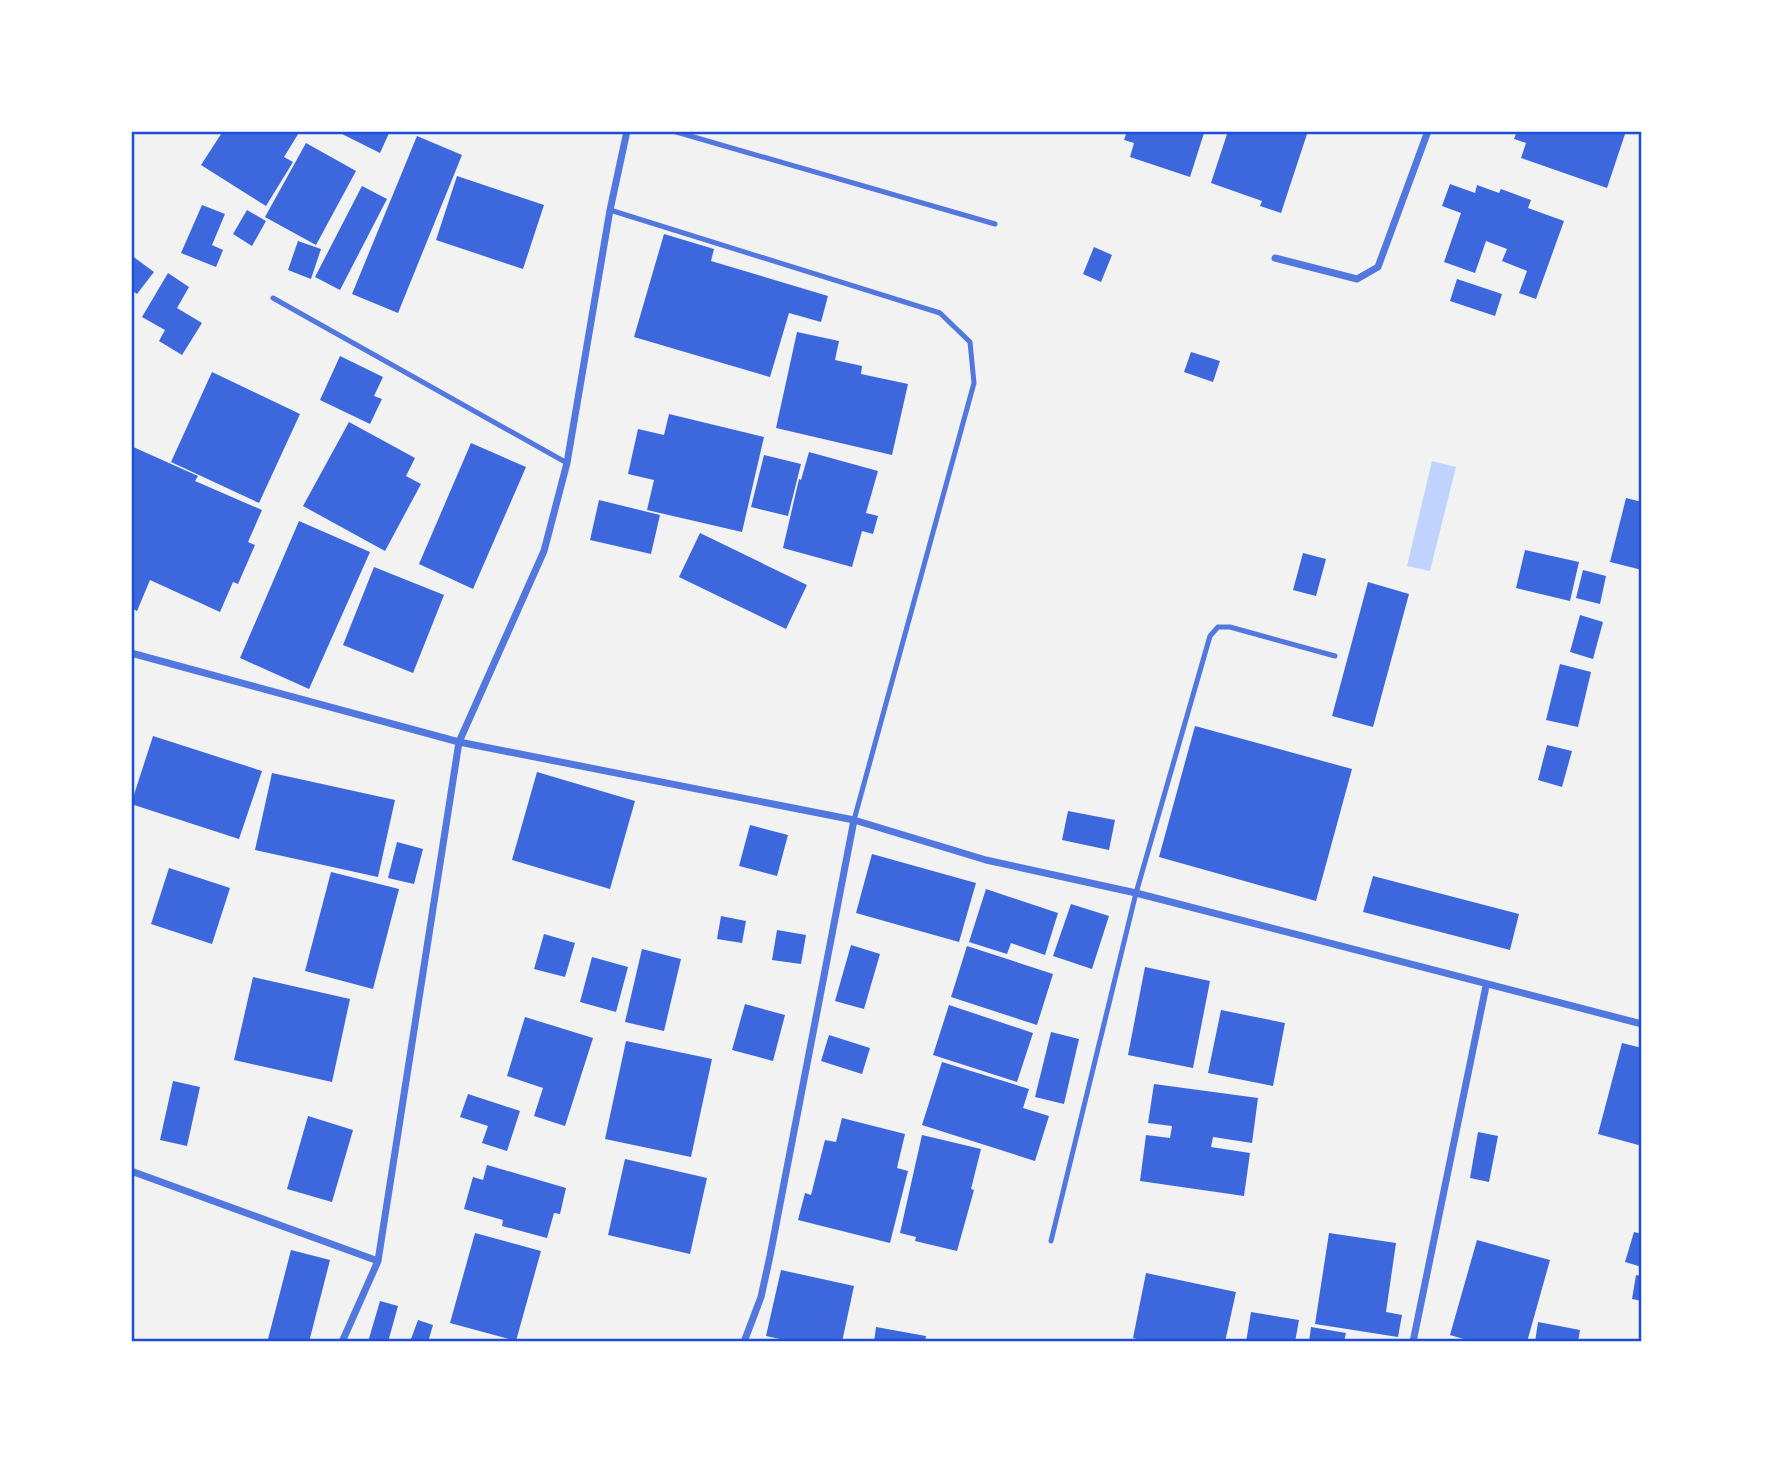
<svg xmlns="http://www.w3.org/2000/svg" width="1773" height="1473" font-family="Helvetica,sans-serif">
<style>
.water{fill:#bfd3fe}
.building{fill:#3d67dc}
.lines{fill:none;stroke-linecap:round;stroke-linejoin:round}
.service{stroke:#5277de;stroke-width:5}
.minor{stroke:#5277de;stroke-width:7}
.neatline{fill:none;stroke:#1d4ed8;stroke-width:2.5}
</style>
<rect width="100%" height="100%" fill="#f2f2f2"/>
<!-- water -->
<path class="water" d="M 1432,461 L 1456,467 L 1430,571 L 1407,566 Z"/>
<!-- building -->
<path class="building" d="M 223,131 L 300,131 L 284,157 L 293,162 L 266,206 L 201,165 Z
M 336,131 L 390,131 L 380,153 Z
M 1127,131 L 1204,133 L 1190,177 L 1130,157 L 1134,143 L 1124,140 Z
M 1228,131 L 1308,131 L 1281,213 L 1260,206 L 1262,201 L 1211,183 Z
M 1517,131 L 1626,131 L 1607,188 L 1521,158 L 1526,143 L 1514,139 Z
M 417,136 L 462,155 L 398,313 L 352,294 Z
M 306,143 L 356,171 L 316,245 L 265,217 Z
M 457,176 L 544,205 L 523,269 L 436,240 Z
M 1450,184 L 1475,193 L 1477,185 L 1499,193 L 1501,189 L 1531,200 L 1528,208 L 1564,221 L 1536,299 L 1519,293 L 1527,271 L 1502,261 L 1507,249 L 1486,241 L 1475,273 L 1444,262 L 1461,213 L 1442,206 Z
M 362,186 L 387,199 L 340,290 L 315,277 Z
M 202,205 L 225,214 L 212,245 L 223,250 L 216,267 L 181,253 Z
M 247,210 L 266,221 L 252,246 L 233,234 Z
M 664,234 L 714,249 L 711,261 L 828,296 L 821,322 L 789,313 L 770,377 L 634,337 Z
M 298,241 L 321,249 L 311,279 L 288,270 Z
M 1094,247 L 1112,255 L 1101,282 L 1083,274 Z
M 131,255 L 154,272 L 137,294 L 131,290 Z
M 168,273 L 189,287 L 177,308 L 202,323 L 182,355 L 159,341 L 165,330 L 142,317 Z
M 1457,279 L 1502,294 L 1495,316 L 1450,301 Z
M 797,332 L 839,341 L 835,360 L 862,366 L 861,374 L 908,384 L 892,455 L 776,428 Z
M 1191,352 L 1220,361 L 1213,382 L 1184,372 Z
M 340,356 L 383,377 L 374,396 L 382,399 L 370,424 L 320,400 Z
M 212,372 L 300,414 L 259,503 L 171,462 Z
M 669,414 L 764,437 L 742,532 L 647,510 L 654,480 L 628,474 L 638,429 L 664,435 Z
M 349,422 L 415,458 L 406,476 L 421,484 L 385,551 L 303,506 Z
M 471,443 L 526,467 L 473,589 L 419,564 Z
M 131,446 L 198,476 L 195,481 L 262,510 L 248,542 L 255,545 L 238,584 L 233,582 L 220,612 L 150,580 L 137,611 L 131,608 Z
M 809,452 L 878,471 L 866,513 L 878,516 L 873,534 L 862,531 L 852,567 L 783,548 L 799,479 L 801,480 Z
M 764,455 L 801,464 L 788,516 L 751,507 Z
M 1626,498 L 1642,502 L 1642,570 L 1610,562 Z
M 599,500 L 660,515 L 651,554 L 590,540 Z
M 299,521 L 370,552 L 309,689 L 240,658 Z
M 700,533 L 807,585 L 786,629 L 679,577 Z
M 1525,550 L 1579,562 L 1570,601 L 1516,588 Z
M 1303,553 L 1326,559 L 1316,596 L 1293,590 Z
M 374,567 L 444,595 L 413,673 L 343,645 Z
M 1583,570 L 1606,576 L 1600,604 L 1576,598 Z
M 1368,582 L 1409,594 L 1373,727 L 1332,716 Z
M 1580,615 L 1603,622 L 1593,659 L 1570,652 Z
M 1560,664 L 1591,672 L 1578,727 L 1546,720 Z
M 1195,726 L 1352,769 L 1316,901 L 1159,857 Z
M 153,736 L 262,771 L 239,839 L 131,804 Z
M 1547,745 L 1572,751 L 1562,787 L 1538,780 Z
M 537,772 L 635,801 L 610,889 L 512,860 Z
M 272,773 L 395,800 L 378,877 L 255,850 Z
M 1068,811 L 1115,820 L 1109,850 L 1062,840 Z
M 750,825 L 788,835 L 777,876 L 739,866 Z
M 397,842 L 423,849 L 414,884 L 388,878 Z
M 872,854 L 976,883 L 959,942 L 856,913 Z
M 169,868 L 230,888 L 212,944 L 151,924 Z
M 331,872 L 399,889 L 373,989 L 305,971 Z
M 1373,876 L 1519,914 L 1510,950 L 1363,912 Z
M 986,889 L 1058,913 L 1045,955 L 1011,943 L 1007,954 L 969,942 Z
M 1071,904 L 1109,916 L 1092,969 L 1053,956 Z
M 721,916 L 746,921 L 742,943 L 717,939 Z
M 777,930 L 806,935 L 801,964 L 772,960 Z
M 544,934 L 575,943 L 565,977 L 534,969 Z
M 851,945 L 880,954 L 864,1009 L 835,1001 Z
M 967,946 L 1053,974 L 1037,1025 L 951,997 Z
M 642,949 L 681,959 L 664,1031 L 625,1022 Z
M 592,957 L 628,967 L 616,1012 L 580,1002 Z
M 1145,967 L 1210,981 L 1193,1068 L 1128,1055 Z
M 253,977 L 350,999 L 332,1082 L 234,1060 Z
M 745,1004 L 785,1015 L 773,1061 L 732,1050 Z
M 949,1005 L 1033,1033 L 1017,1082 L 933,1055 Z
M 1221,1010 L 1285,1023 L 1273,1086 L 1208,1073 Z
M 525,1017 L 593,1038 L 565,1126 L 534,1116 L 543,1088 L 507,1076 Z
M 1051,1032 L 1079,1039 L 1064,1104 L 1035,1097 Z
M 829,1035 L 870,1048 L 862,1074 L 821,1061 Z
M 626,1041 L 712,1059 L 691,1157 L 605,1139 Z
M 1622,1043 L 1642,1048 L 1642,1146 L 1598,1134 Z
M 942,1062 L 1029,1089 L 1023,1108 L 1049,1116 L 1035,1161 L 922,1125 Z
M 173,1081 L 200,1087 L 187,1146 L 160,1140 Z
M 1154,1084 L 1258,1098 L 1252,1143 L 1213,1137 L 1211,1147 L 1250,1153 L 1244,1196 L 1140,1181 L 1146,1135 L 1170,1138 L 1172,1126 L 1148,1123 Z
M 468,1094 L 520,1111 L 507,1151 L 482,1143 L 488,1126 L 460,1117 Z
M 308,1116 L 353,1130 L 332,1202 L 287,1189 Z
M 842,1118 L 905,1134 L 897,1168 L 908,1171 L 890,1243 L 798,1220 L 805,1193 L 811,1195 L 825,1140 L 836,1142 Z
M 1478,1132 L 1498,1136 L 1489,1182 L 1470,1178 Z
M 922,1135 L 981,1149 L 971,1189 L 974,1190 L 957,1251 L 915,1241 L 916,1237 L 900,1233 Z
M 625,1159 L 707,1178 L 690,1254 L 608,1235 Z
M 487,1165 L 566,1188 L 560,1214 L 554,1213 L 547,1238 L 502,1226 L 503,1220 L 464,1209 L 473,1177 L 483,1180 Z
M 1634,1232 L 1642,1234 L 1642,1267 L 1625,1262 Z
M 475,1233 L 541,1251 L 516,1341 L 450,1323 Z
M 1329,1233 L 1396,1243 L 1386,1312 L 1402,1315 L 1398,1337 L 1315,1324 Z
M 1477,1240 L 1550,1260 L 1527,1342 L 1474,1342 L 1450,1335 Z
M 291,1250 L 330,1260 L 309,1342 L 268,1339 Z
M 781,1270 L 854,1286 L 842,1342 L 794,1342 L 766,1336 Z
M 1146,1273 L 1236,1292 L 1225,1342 L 1150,1342 L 1133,1338 Z
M 1636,1275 L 1642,1276 L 1642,1301 L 1632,1299 Z
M 380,1301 L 398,1306 L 388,1342 L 368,1342 Z
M 1251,1312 L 1299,1320 L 1295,1342 L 1246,1342 Z
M 418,1320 L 433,1325 L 428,1342 L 411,1339 Z
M 1538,1322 L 1580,1330 L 1578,1342 L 1535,1342 Z
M 876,1327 L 926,1336 L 925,1342 L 874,1342 Z
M 1311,1327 L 1346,1333 L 1344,1342 L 1309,1342 Z"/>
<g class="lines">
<!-- service -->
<path class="service" d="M 673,131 L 995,224
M 610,210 L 940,313 L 970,342 L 974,383 L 854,820
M 273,298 L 567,463
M 1051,1241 L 1136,893 L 1210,636 L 1218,627 L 1230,627 L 1335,656"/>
<!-- minor -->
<path class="minor" d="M 1275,258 L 1357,279 L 1378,267 L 1428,131
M 131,653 L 459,742 L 854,820 L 986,860 L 1136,893 L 1642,1024
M 131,1171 L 378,1261
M 342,1342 L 378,1261 L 459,742 L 544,551 L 567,463 L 610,210 L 627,131
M 744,1342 L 761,1297 L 770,1256 L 854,820
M 1413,1342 L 1486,986"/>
</g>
<!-- border -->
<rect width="1773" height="1473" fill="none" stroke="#ffffff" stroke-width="266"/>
<rect x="133" y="133" width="1507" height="1207" class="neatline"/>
</svg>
